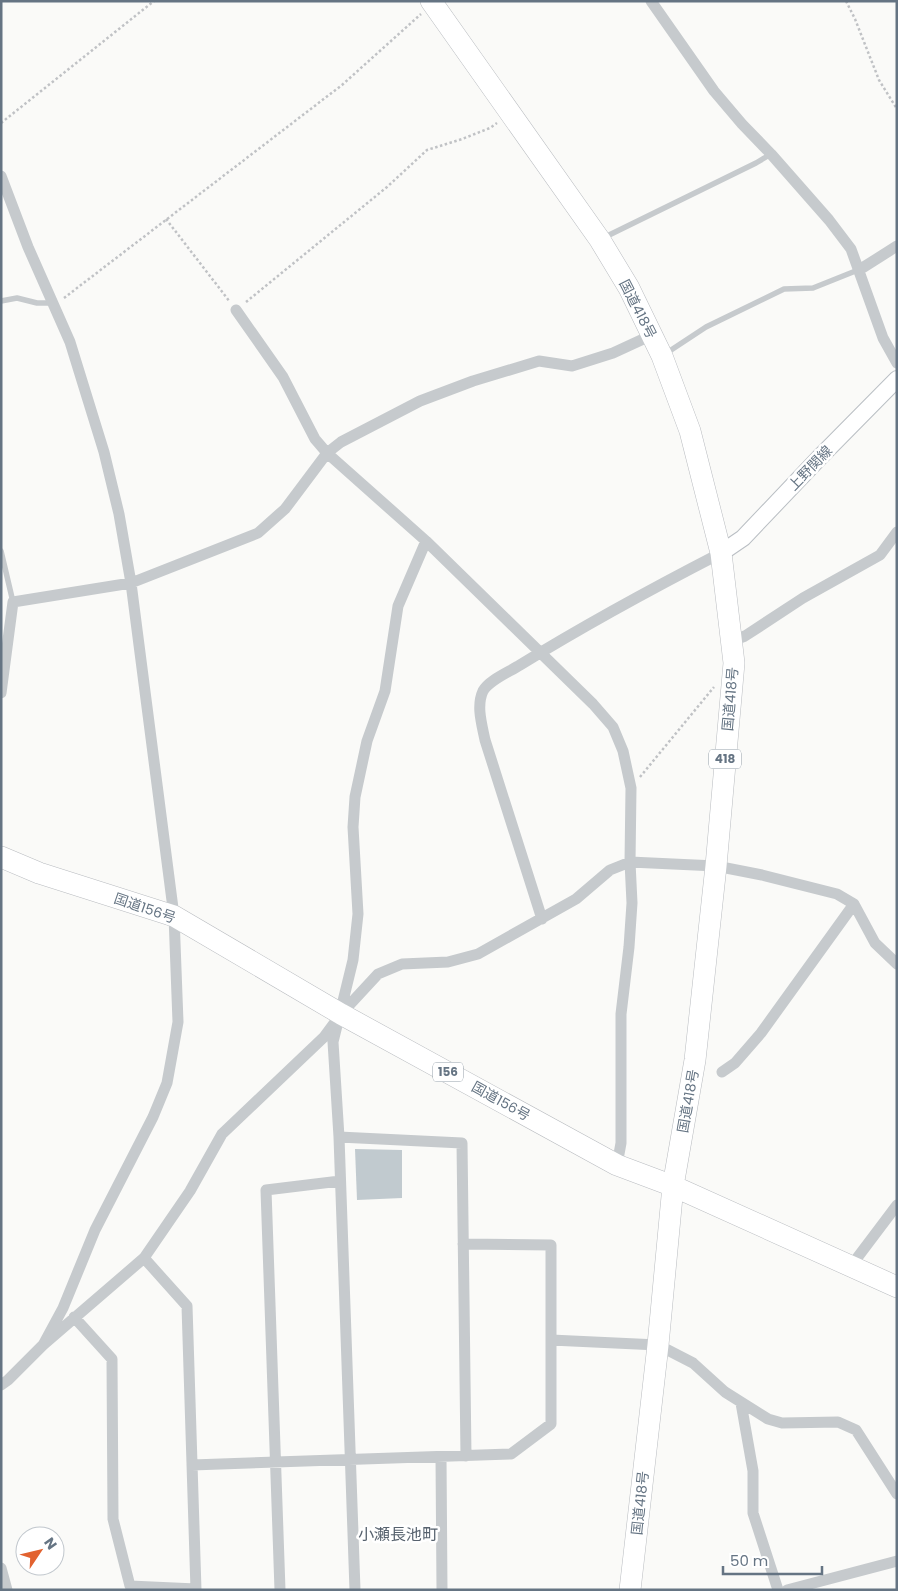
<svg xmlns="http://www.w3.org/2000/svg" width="898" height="1591" font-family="Poppins,'Noto Sans JP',sans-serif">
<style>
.water{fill:#c1cacf}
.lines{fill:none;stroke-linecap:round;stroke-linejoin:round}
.secondary-casing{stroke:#babfc4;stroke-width:18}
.highway-casing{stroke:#b9bcc0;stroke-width:22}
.path{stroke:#c0c2c5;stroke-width:2.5;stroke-dasharray:2.5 2.5;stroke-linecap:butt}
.lane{stroke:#c6cacd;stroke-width:5.5}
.street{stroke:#c6cacd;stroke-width:11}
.secondary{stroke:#fff;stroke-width:16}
.highway{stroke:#fff;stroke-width:21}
.labels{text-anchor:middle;stroke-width:5;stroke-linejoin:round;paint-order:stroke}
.shield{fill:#fff;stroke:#939ea8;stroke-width:1}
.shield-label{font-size:12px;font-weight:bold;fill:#657483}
.street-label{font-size:14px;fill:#657483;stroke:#fff}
.quarter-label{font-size:16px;fill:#57626e;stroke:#fff}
</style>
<rect width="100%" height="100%" fill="#fafaf8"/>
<!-- water -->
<path class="water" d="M 355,1149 L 402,1150 L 402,1198 L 357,1200 Z"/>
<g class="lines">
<defs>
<path id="secondary" d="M 721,553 L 743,538 L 819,458 L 897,379"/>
<path id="highway" d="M 431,1 L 600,240 L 629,288 L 662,356 L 690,431 L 721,553 L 734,663 L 716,866 L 695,1060 L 673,1186 L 658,1345 L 630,1590
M 1,857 L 39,873 L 174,916 L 341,1014 L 617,1165 L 673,1186 L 897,1287"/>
</defs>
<!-- secondary casing -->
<use href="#secondary" class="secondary-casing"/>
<!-- highway casing -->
<use href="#highway" class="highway-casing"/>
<!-- path -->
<path class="path" d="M 846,1 L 855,19 L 879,80 L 897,109
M 1,123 L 154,1
M 166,219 L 230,302
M 64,298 L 342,85 L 421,14
M 246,302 L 387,187 L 427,150 L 462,139 L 490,128 L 497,123
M 640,777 L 714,687"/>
<!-- lane -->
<path class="lane" d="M 603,238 L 756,163 L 771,154
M 1,301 L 17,298 L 37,303 L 53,303
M 665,354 L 706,327 L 784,289 L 813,288 L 858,270
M 1,551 L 13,602"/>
<!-- street -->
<path class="street" d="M 651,1 L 714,91 L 742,124 L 771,154 L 829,220 L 851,249 L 883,338 L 897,363
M 1,176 L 28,247 L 70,342 L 104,452 L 119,514 L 131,583 L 174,916 L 178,1022 L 167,1083 L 153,1117 L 95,1230 L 63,1308 L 43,1345
M 859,270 L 897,246
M 732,641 L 745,636 L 803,598 L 880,555 L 897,532
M 1,693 L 13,602 L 131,583 L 258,533 L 285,509 L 327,453 L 315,439 L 283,377 L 236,310
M 542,919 L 485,740 C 482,725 476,706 483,691 C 489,680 509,672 520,665 C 585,625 653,588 721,553
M 722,1072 L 735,1063 L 761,1033 L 854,904
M 339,1137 L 462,1143 L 466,1456
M 617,1165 L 621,1143 L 621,1014 L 629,947 L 632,903 L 630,862 L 631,788 L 623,751 L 613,727 L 593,704 L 426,541 L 327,453 L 341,442 L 420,401 L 473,381 L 539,361 L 572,366 L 613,353 L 652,335
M 144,1258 L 187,1306 L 196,1590
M 851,1266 L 897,1205
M 74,1317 L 112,1359 L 113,1519 L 130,1586 L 196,1589
M 551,1340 L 658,1345 L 693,1363 L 725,1392 L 768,1419 L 782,1423 L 838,1422 L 856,1430 L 897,1494
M 1,1385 L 8,1380 L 43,1345 L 144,1258 L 190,1191 L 222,1134 L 324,1037 L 341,1014 L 378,974 L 402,964 L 448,962 L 478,954 L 576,899 L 610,870 L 630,862 L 716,866 L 762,875 L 837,894 L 854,904 L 875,943 L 897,964
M 741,1403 L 753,1471 L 753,1513 L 778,1590
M 441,1457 L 442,1590
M 192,1465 L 511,1454 L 551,1424 L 551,1245 L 463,1244
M 1,1568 L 7,1590
M 280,1590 L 266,1190 L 340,1181
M 355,1590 L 339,1137 L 333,1042 L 353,960 L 358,914 L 353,827 L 355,797 L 367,741 L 385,691 L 398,606 L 426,541
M 787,1590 L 897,1561"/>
<!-- secondary -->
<use href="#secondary" class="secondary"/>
<!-- highway -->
<use href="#highway" class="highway"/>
</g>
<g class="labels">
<!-- shield labels -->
<g class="shield">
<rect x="709" y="749.5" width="32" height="19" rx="4"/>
<rect x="433" y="1062.5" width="30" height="19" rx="4"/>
</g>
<g class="shield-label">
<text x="725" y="763">418</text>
<text x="448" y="1076">156</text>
</g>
<!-- street labels -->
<g class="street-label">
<text transform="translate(638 309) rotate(63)" y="5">国道418号</text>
<text transform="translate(810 468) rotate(-46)" y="5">上野関線</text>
<text transform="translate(730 699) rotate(-85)" y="5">国道418号</text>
<text transform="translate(145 908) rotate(19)" y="5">国道156号</text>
<text transform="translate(501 1101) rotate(29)" y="5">国道156号</text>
<text transform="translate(688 1101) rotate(-80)" y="5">国道418号</text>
<text transform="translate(640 1503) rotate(-84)" y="5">国道418号</text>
</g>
<!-- quarter labels -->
<g class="quarter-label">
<text x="398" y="1540">小瀬長池町</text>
</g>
</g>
<!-- border -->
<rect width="898" height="1591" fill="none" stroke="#657483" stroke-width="5"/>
<!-- north arrow -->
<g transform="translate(40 1551) rotate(55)"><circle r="24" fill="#ffffff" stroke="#c1c7cd"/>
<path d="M0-4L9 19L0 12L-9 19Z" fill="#e2622f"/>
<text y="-8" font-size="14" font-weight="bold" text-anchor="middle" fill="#657483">N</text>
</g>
<!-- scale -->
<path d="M723 1566v8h99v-8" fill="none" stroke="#657483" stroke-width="2.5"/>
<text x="730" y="1566" font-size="15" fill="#657483" stroke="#ffffff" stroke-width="4" paint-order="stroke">50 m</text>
</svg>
